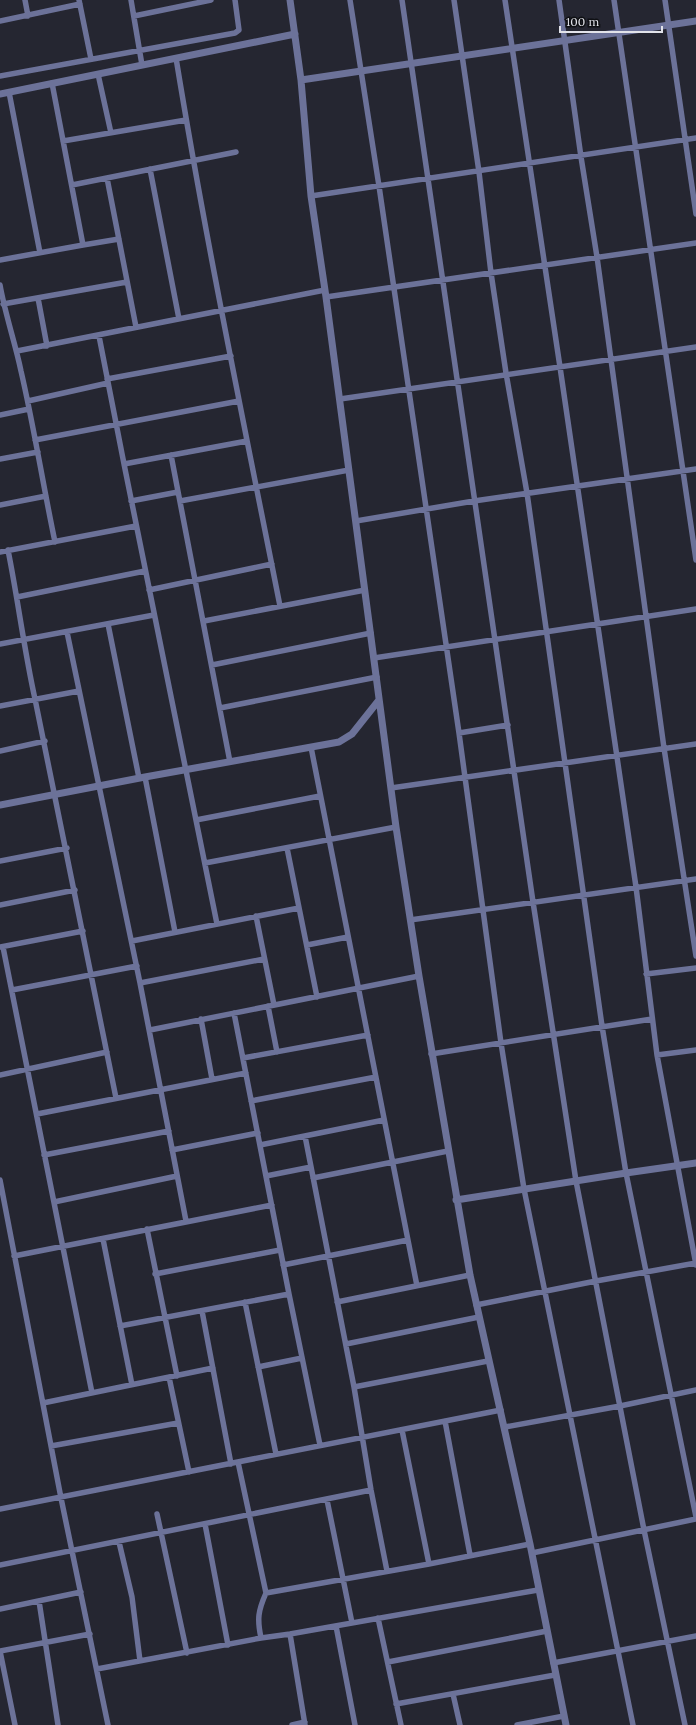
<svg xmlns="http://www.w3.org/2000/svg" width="696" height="1725" font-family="Lora,serif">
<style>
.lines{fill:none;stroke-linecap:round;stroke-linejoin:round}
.minor{stroke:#6c7299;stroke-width:5.5}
.tertiary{stroke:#6c7299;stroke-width:7}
</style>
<rect width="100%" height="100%" fill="#252631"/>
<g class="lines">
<!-- minor -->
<path class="minor" d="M 25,0 L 28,16
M 79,0 L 91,59
M 131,0 L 142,65
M 350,0 L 379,186 L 459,733 L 501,1043 L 524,1189 L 633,1725
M 402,0 L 533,902 L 576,1181 L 644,1530 L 685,1725
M 454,0 L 479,172 L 491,273 L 506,373 L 527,493 L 602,1026 L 626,1173 L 696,1517
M 505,0 L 560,367 L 636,887 L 657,1055 L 696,1265
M 559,0 L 581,157 L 597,257 L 664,748 L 696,956
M 614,0 L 696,560
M 665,0 L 696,214
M 134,16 L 211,0
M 0,21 L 80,4
M 176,58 C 206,242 244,424 280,606
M 98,74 L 111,133
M 0,76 L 235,33 L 239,30 L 235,0
M 52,83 L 83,245 L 119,239
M 9,92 L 40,253
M 63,141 L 186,120
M 150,169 L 179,319
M 107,178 L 136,327
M 72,185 L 236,152
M 311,196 L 696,138
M 0,260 L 83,245
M 0,285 C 5,314 15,342 21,371 C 34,427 43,485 55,542
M 326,297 L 696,243
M 38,298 L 47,346
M 3,304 L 127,282
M 99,336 L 124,464 L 217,924
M 17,351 L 325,290
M 107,379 L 231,356
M 340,399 L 696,347
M 28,401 L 108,383
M 0,415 L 29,409
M 35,440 L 239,401
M 171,455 L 230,762
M 0,459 L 38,452
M 124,464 L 247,441
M 131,501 L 178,492
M 180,501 L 349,470
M 0,505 L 46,496
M 356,521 L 474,501 L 696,469
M 8,550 C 18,600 24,649 35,699 C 63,831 90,964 116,1098
M 0,552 L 136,526
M 149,590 L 272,564
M 17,597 L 145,571
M 204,621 L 365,590
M 108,624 L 139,778
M 67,632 L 140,983 L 186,1221
M 0,644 L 154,615
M 374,658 L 696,609
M 212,665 L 371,633
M 0,706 L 79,691
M 220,708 L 377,677
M 459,733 L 508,725
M 311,747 L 417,1286
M 0,751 L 45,741
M 145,777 L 175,932
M 391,788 L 696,744
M 196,820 L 320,796
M 287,848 L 317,997
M 0,861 L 67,848
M 205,863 L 396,827
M 0,905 L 75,890
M 256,916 L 274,1005
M 410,920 L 696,879
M 132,941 L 299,908
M 307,945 L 348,937
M 0,947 L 83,931
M 3,947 L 92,1393
M 646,974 L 696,968
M 140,983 L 264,959
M 12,990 L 137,966
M 268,1006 L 277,1052
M 234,1013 L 289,1294 L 320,1445
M 201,1019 L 212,1079
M 150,1030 L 419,976
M 431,1054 L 652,1019
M 657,1055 L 696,1050
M 243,1058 L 368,1035
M 0,1075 L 107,1052
M 251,1101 L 376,1077
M 37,1114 L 246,1073
M 305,1136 L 354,1387 L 371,1490 L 387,1571
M 260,1145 L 384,1120
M 172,1150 L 258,1133
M 44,1155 L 169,1131
M 266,1176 L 311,1167
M 313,1178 L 448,1151
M 0,1180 L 61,1498 L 108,1725
M 54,1202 L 177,1176
M 147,1229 L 177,1376
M 103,1239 L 132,1385
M 14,1256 L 272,1205
M 283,1265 L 408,1240
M 155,1274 L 280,1250
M 245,1302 L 276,1454
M 337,1302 L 470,1275
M 476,1305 L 596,1281 L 696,1263
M 202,1311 L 231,1464
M 120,1326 L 289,1294
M 346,1344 L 479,1317
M 258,1367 L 302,1358
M 169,1377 L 189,1472
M 354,1387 L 488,1361
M 43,1403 L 213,1368
M 445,1421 L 470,1555
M 505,1427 L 620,1406 L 696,1390
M 402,1430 L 429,1564
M 51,1446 L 178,1423
M 238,1462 L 266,1593 C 258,1611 257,1619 261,1638
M 327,1500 L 352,1623
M 0,1509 L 501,1410
M 157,1514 L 187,1653
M 205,1524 L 228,1645
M 119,1542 L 132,1597 L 140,1661
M 532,1553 L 696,1519
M 0,1565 L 371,1490
M 266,1593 L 429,1564 L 530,1544
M 39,1601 L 58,1725
M 0,1609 L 81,1592
M 378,1618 L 401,1725
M 336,1626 L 355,1725
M 290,1634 L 305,1725
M 0,1651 L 90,1634
M 0,1651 L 15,1725
M 388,1662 L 547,1631
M 553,1663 L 696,1636
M 97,1669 L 261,1638 L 290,1634 L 538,1590
M 453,1694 L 460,1725
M 396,1704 L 555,1675
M 292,1725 L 305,1722
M 517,1725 L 564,1716"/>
<!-- tertiary -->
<path class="tertiary" d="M 290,0 L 301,80
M 0,94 L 295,34
M 0,805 L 145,777 L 339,742 L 352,734 L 379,700
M 456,1200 L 626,1173 L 696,1163
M 566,1725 L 530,1544 L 470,1275 L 419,976 L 396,827 L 326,297 L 311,196 L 301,80 L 696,21"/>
</g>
<!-- scale -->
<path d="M560 26v6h102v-6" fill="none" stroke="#e2e3ea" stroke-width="2"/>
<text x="566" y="26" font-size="12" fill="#e2e3ea" stroke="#0f1014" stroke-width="3" paint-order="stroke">100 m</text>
</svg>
